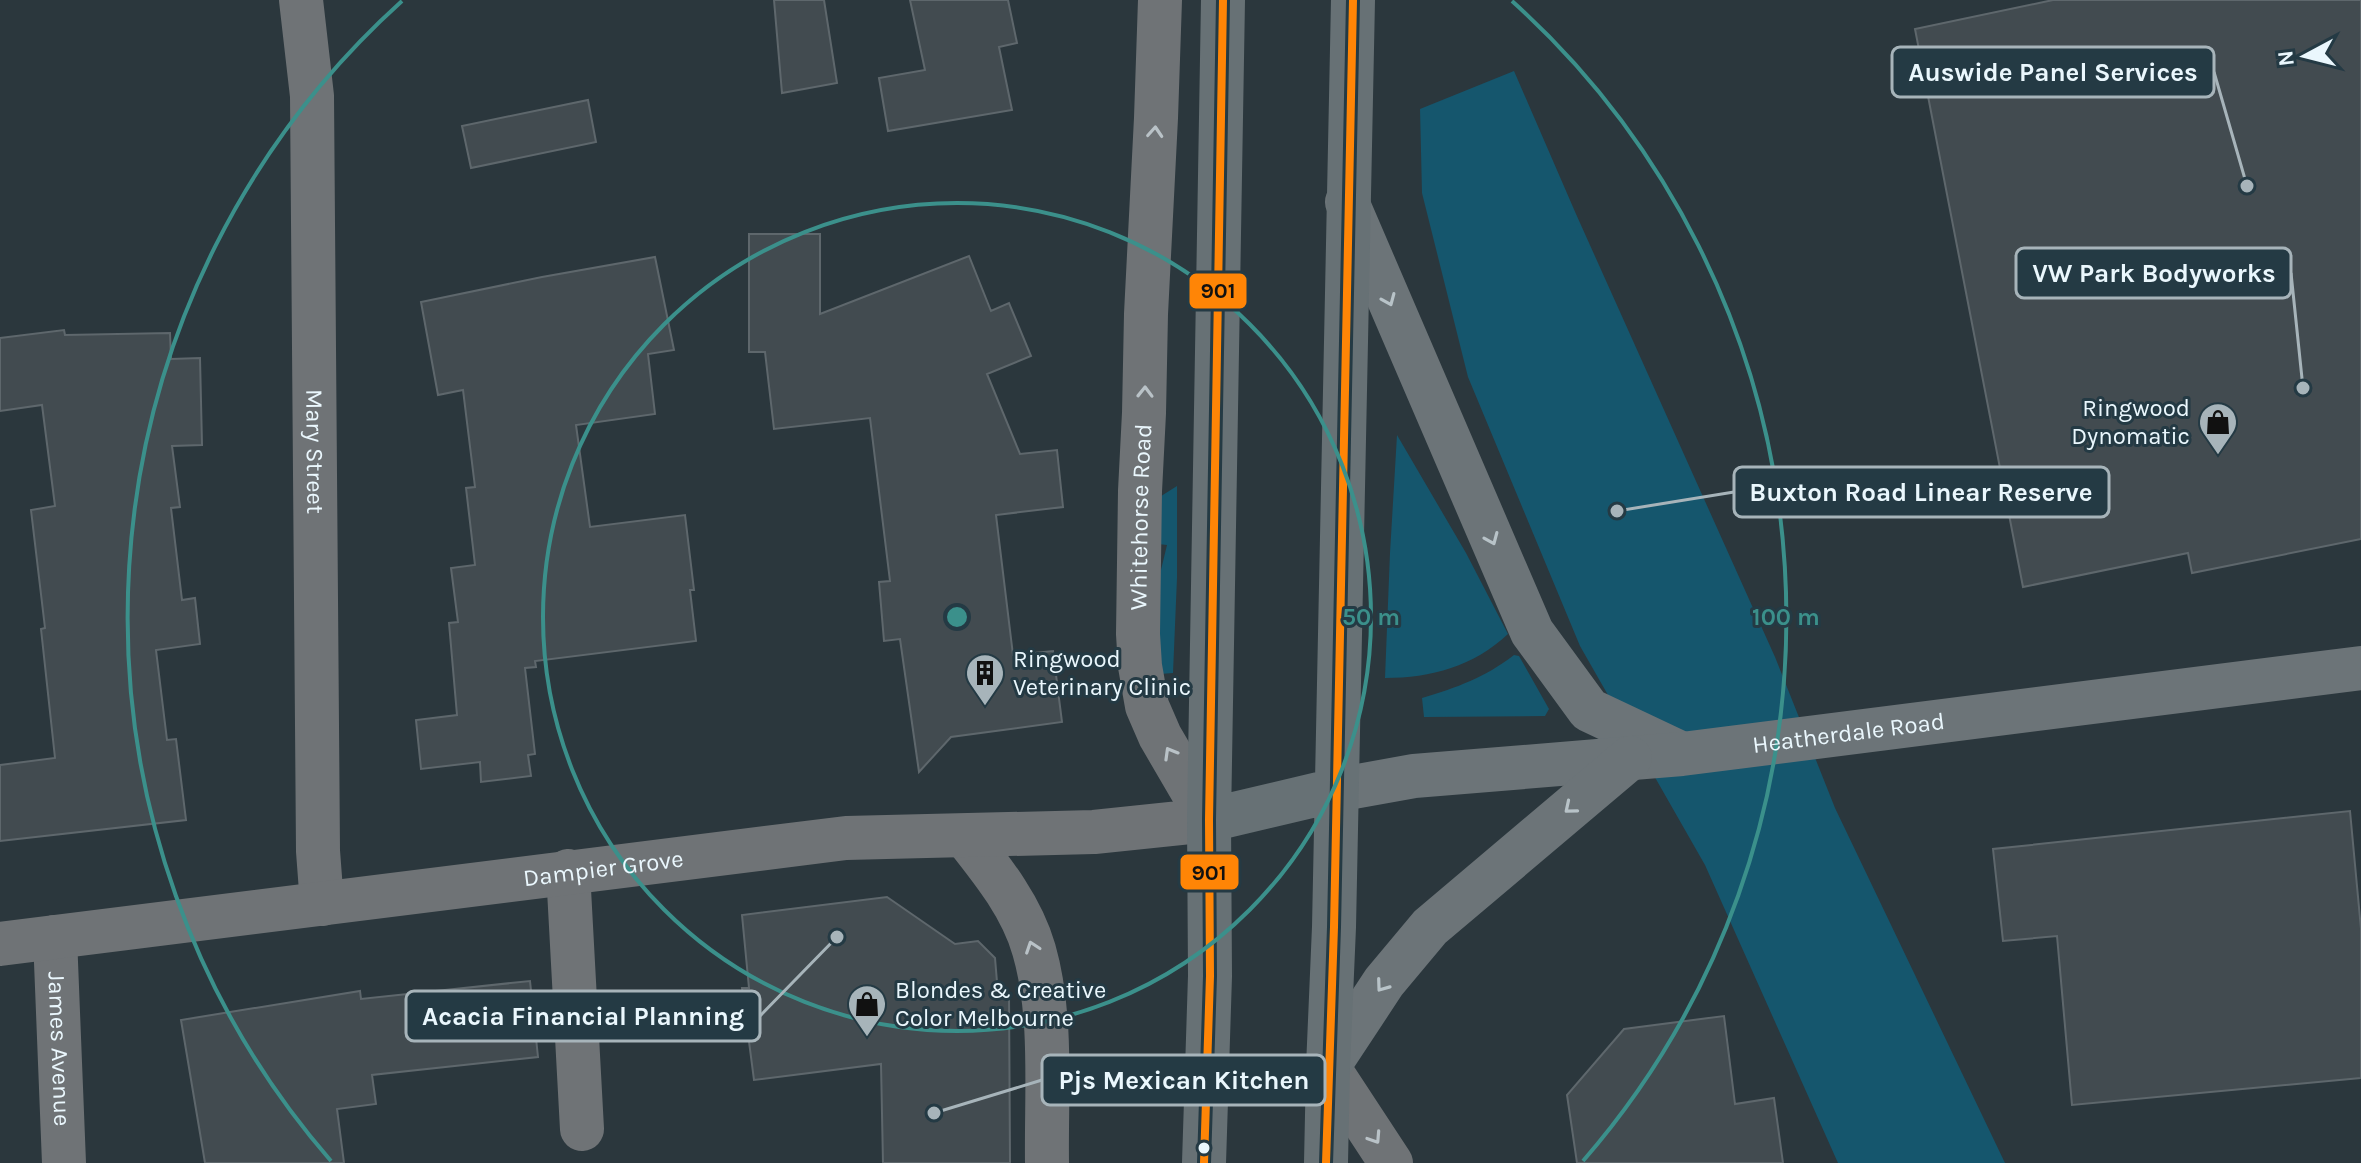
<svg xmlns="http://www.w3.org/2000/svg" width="2361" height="1163" font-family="Karla,sans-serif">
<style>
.green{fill:#15566d}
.building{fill:#424b50;stroke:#5e676c;stroke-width:2}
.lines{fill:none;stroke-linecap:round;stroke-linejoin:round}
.minor{stroke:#6f7376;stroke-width:44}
.major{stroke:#6c7478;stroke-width:44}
.highway{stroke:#677175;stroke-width:44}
.bus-1-casing{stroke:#243a44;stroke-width:14}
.bus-1{stroke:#ff8506;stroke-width:8}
.oneway{stroke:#b9c2c7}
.oneway2{stroke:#b8c3c8}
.ring{fill:none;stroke:#3b908b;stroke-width:4}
.bus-dot{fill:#eaf7fd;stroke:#243a44;stroke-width:3}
.labels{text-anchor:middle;stroke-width:6;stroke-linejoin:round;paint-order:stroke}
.poi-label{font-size:24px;fill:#eaf7fd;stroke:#243a44;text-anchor:start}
.street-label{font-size:24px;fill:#eaf7fd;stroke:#243a44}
.centre{fill:#3b908b;stroke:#243a44;stroke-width:4}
.ring-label{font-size:24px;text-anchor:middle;font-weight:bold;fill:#3b908b;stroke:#243a44;stroke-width:6;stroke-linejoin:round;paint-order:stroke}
.leader{fill:none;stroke:#a7b4ba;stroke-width:3}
.callout-dot{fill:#a7b4ba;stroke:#243a44;stroke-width:3}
.callout{fill:#243a44;stroke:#a7b4ba;stroke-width:3}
.callout-label{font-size:26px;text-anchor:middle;font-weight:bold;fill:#eaf7fd}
.line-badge{stroke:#243a44;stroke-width:3}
.pale-badge-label{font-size:22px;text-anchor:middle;font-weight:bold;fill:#111}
</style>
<rect width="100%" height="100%" fill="#2b373d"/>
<!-- green -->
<path class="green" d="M 1514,71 L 1576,214 L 1775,657 L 1835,808 L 2005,1163 L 1838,1163 L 1705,865 L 1580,646 L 1468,377 L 1422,193 L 1420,109 Z
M 1397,435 L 1466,553 L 1508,634 C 1474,666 1431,678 1385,678 L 1390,553 Z
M 1177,486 L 1177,578 L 1173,673 L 1160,674 L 1160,574 L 1167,545 L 1158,544 L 1158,498 Z
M 1514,655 L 1519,656 L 1549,709 L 1545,716 L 1424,717 L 1422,698 C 1458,687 1484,678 1514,655 Z"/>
<!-- building -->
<path class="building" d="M 774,0 L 824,0 L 837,83 L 782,93 Z
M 910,0 L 1008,0 L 1017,43 L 999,47 L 1012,110 L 888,131 L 879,78 L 925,70 Z
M 2053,0 L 2361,0 L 2361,539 L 2192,573 L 2188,553 L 2023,587 L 1915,29 Z
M 588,100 L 596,142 L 471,168 L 462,126 Z
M 749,234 L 820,234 L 820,314 L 969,256 L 991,311 L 1009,303 L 1031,356 L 987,374 L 1020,454 L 1057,450 L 1063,507 L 996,515 L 1013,655 L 1053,651 L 1062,722 L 951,737 L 919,772 L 900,639 L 884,641 L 879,582 L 890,581 L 870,418 L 774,429 L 765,352 L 749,352 Z
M 655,257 L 674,350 L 648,354 L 655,414 L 576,425 L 590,527 L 685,515 L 694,590 L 690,590 L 696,641 L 535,661 L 536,667 L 525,668 L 535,754 L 528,755 L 531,776 L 481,782 L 480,762 L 421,769 L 416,720 L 457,715 L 449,623 L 458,622 L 451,568 L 475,565 L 466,488 L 475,487 L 463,390 L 438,395 L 421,302 L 542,277 Z
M 64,330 L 65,335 L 170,333 L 171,359 L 200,358 L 202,445 L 172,446 L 180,507 L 171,508 L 182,600 L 195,598 L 200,644 L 156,650 L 167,740 L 176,739 L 186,820 L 0,841 L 0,765 L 55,758 L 41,629 L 45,628 L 31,510 L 55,506 L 42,405 L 0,411 L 0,338 Z
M 2350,811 L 2361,929 L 2361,1078 L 2072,1105 L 2057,936 L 2003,941 L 1993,849 Z
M 887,897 L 955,944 L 978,941 L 995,958 L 998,994 L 1009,993 L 1010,1163 L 883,1163 L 881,1064 L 754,1080 L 742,988 L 749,988 L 742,915 Z
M 530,981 L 538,1057 L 372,1075 L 376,1104 L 337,1109 L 344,1163 L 205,1163 L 181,1020 L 360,991 L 361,999 Z
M 1724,1016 L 1735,1104 L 1774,1098 L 1783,1163 L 1577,1163 L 1567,1095 L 1624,1029 Z"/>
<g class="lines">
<!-- minor -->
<g class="minor">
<path id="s1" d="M 301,0 L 312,96 L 318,851 L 322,904"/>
<path d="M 965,836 C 992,870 1022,907 1034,950 C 1053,1016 1046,1094 1047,1163"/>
<path d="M 568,871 L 582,1129"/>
<path id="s2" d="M 55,937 L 64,1163"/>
<path id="s3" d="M 0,944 L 846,838 L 1094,832 L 1209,820 L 1160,736 L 1147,706 L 1140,666 L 1138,634 L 1140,491 L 1144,413 L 1146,314 L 1156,118 L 1160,0"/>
<path d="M 1328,1067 L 1391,1163"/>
</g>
<!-- major -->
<g class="major">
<path d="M 1347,202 L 1532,632 L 1589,710 L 1680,753"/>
<path id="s4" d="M 1336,790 L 1414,776 L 1682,754 L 2361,668"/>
<path d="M 1328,1067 L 1384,982 L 1430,927 L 1630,758"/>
</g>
<!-- highway -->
<path class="highway" d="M 1209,820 L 1336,790
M 1204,1163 L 1210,976 L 1209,820 L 1223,0
M 1326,1163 L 1328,1067 L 1334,927 L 1353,0"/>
<defs>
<path id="bus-1" d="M 1204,1163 L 1210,976 L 1209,820 L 1223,0
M 1326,1163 L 1334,927 L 1353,0"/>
</defs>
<!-- bus-1 casing -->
<use href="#bus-1" class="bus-1-casing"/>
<!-- bus-1 -->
<use href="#bus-1" class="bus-1"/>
</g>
<!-- one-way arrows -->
<defs><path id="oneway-chevron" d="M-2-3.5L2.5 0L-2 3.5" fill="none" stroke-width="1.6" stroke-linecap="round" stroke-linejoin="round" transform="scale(2)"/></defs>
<g class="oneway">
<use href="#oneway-chevron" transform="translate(1155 132) rotate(-86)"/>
<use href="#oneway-chevron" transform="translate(1145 392) rotate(-89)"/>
<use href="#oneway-chevron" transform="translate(1170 753) rotate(-120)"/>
<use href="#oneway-chevron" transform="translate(1032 947) rotate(-109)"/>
<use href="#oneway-chevron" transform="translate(1375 1138) rotate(57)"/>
</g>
<g class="oneway2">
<use href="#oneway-chevron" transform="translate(1389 300) rotate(67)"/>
<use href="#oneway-chevron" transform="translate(1492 539) rotate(67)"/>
<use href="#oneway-chevron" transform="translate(1570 808) rotate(140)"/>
<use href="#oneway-chevron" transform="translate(1382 986) rotate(126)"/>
</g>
<!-- distance rings -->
<g class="ring">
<circle cx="957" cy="617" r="414"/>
<path d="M331 1161A829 829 0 0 1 402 1M1512 1A829 829 0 0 1 1583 1161"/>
</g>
<!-- icons -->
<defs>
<symbol id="shop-pin" viewBox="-11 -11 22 30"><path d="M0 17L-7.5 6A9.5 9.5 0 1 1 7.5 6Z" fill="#a7b4ba" stroke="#243a44"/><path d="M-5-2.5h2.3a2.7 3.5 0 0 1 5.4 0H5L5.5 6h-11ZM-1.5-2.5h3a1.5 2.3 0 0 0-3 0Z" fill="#111"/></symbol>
<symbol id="building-pin" viewBox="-11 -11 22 30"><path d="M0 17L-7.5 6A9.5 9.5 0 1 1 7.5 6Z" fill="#a7b4ba" stroke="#243a44"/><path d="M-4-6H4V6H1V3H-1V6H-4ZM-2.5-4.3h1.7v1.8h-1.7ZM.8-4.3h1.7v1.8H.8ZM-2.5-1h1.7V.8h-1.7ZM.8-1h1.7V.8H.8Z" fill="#111"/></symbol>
</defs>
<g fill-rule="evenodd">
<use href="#shop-pin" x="2196" y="400" width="44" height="60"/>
<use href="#building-pin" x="963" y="651" width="44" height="60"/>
<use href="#shop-pin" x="845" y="982" width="44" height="60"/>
</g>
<!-- markers -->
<circle class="bus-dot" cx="1204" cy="1148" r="7"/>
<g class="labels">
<!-- poi labels -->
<g class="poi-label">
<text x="2190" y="416" text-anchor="end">Ringwood<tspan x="2190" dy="28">Dynomatic</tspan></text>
<text x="1013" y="667">Ringwood<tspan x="1013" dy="28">Veterinary Clinic</tspan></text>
<text x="895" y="998">Blondes &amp; Creative<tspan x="895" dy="28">Color Melbourne</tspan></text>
</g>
<!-- street labels -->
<g class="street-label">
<text dy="8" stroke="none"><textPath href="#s1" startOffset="452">Mary Street</textPath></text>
<text dy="8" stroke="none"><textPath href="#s3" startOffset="1536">Whitehorse Road</textPath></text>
<text dy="8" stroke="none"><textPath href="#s4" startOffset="516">Heatherdale Road</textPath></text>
<text dy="8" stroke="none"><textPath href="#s3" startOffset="608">Dampier Grove</textPath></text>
<text dy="8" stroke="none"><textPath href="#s2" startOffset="112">James Avenue</textPath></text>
</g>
</g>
<circle cx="957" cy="617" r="12" class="centre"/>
<g class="ring-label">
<text x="1371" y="625">50 m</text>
<text x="1786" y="625">100 m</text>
</g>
<!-- callouts -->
<path class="leader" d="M2247 186L2214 72M2303 388L2291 273M1617 511L1734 492M837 937L760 1016M934 1113L1042 1080"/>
<g class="callout-dot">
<circle cx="2247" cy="186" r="8"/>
<circle cx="2303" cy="388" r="8"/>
<circle cx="1617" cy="511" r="8"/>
<circle cx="837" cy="937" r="8"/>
<circle cx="934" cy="1113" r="8"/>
</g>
<g class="callout">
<rect x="1892" y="47" width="322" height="50" rx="8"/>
<rect x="2016" y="248" width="275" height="50" rx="8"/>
<rect x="1734" y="467" width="375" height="50" rx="8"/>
<rect x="406" y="991" width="354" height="50" rx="8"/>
<rect x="1042" y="1055" width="283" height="50" rx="8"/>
</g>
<g class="callout-label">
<text x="2053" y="81">Auswide Panel Services</text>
<text x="2154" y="282">VW Park Bodyworks</text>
<text x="1921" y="501">Buxton Road Linear Reserve</text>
<text x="583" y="1025">Acacia Financial Planning</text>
<text x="1184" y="1089">Pjs Mexican Kitchen</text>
</g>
<g class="line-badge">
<rect x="1188" y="272" width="60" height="38" rx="8" fill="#ff8506"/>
<rect x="1179" y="853" width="61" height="38" rx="8" fill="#ff8506"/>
</g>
<g class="pale-badge-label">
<text x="1218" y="298">901</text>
<text x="1209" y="880">901</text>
</g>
<!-- north arrow -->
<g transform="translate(2305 56) rotate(263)" stroke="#243a44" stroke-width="6" paint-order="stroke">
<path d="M0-6L14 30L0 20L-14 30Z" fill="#eaf7fd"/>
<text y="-12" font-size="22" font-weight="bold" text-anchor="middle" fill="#eaf7fd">N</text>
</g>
</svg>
